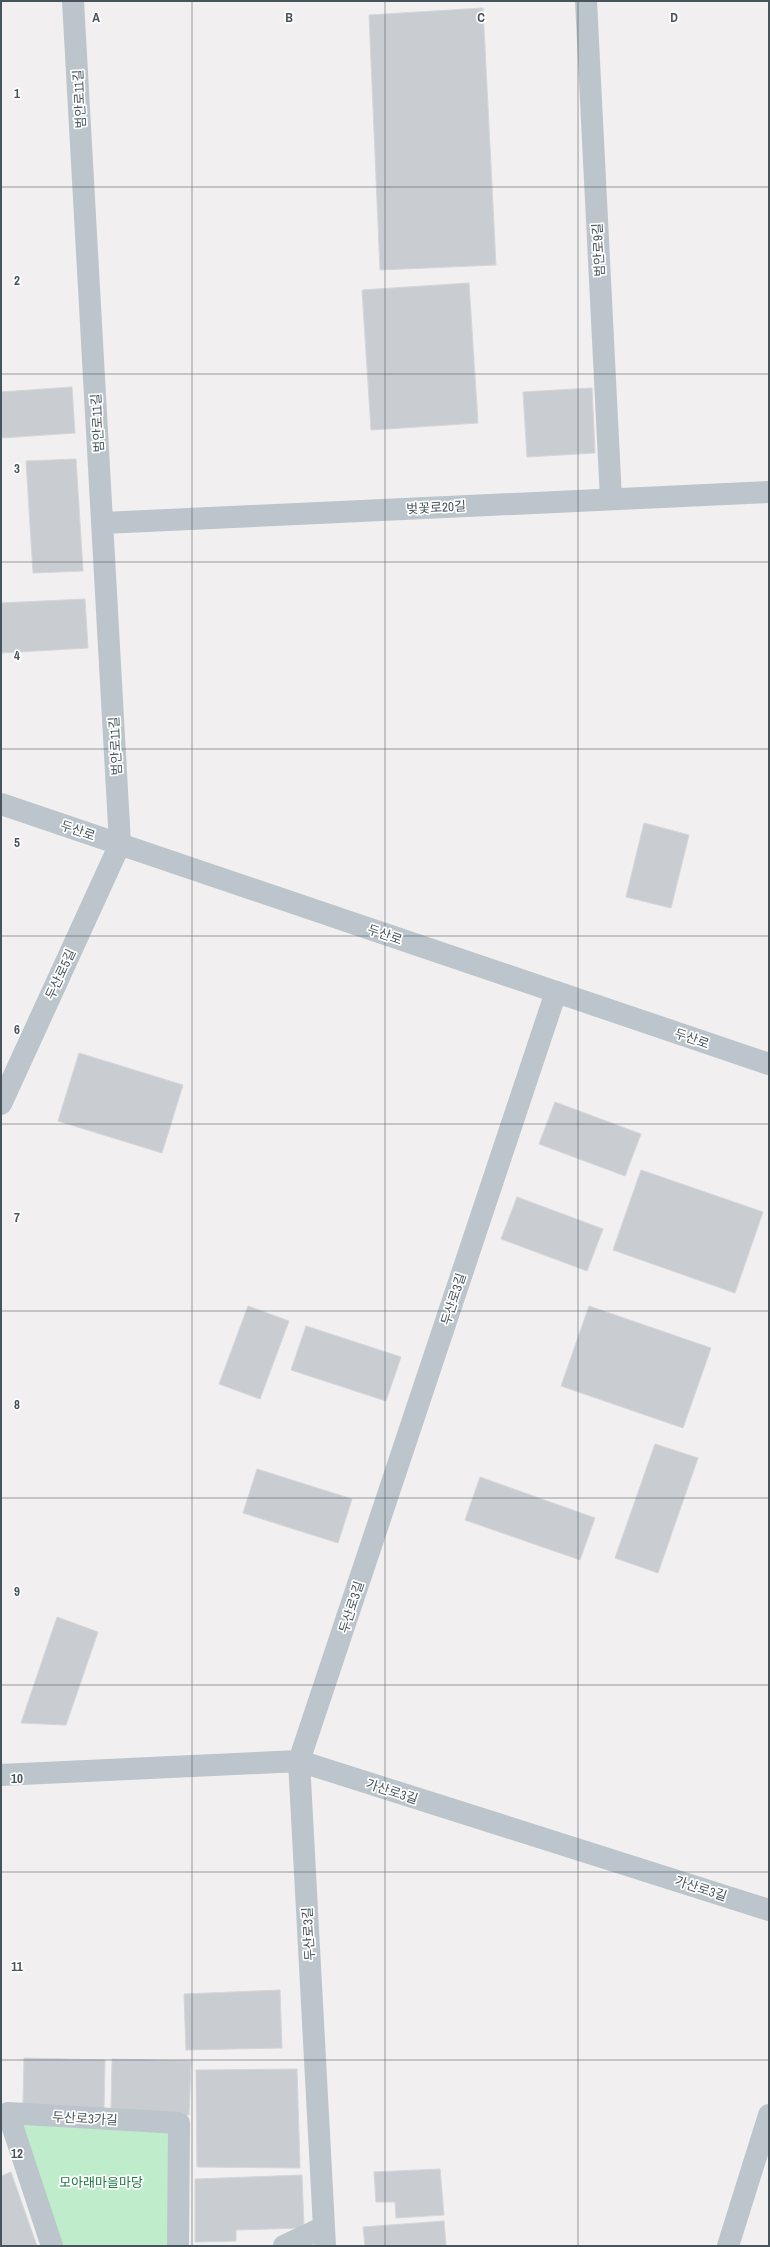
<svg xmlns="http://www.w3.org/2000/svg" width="770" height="2247" font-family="'Archivo Narrow','Noto Sans KR',sans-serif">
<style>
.green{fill:#bfedcb}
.building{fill:#c9ccd1;stroke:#d3d6da}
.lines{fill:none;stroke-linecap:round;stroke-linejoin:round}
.minor{stroke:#bbc5cb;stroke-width:22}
.tertiary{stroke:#bbc5cb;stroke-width:22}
.grid{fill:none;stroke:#47545b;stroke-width:1;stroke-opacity:0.55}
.labels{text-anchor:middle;stroke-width:3.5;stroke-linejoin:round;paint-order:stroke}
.street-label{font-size:13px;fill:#47545b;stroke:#fff}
.park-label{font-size:13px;fill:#1a7a3f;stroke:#fff}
.grid-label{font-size:13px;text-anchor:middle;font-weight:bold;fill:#47545b;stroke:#fff;stroke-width:3.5;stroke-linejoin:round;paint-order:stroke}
</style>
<rect width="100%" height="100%" fill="#f1efef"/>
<!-- green -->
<path class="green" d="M 8,2113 L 179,2123 L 178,2246 L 52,2246 Z"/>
<!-- building -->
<path class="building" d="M 483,8 L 496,265 L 380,270 L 369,15 Z
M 469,283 L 478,423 L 371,430 L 362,290 Z
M 72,387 L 75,433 L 1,438 L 1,392 Z
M 592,388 L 595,453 L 527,457 L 523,392 Z
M 76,459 L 83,571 L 33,573 L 26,461 Z
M 85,599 L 88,648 L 1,653 L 1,603 Z
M 644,823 L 689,835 L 671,908 L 626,897 Z
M 79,1053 L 183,1085 L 162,1153 L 58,1121 Z
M 555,1102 L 641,1134 L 625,1176 L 539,1144 Z
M 641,1170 L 763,1212 L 735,1293 L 613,1250 Z
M 517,1197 L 603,1229 L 587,1271 L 501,1239 Z
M 248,1306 L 289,1321 L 260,1399 L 219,1384 Z
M 589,1306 L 711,1348 L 683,1428 L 561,1386 Z
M 306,1326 L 401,1357 L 386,1401 L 291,1370 Z
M 655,1444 L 698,1458 L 658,1573 L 615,1558 Z
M 257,1469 L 352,1499 L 338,1543 L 243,1513 Z
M 480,1477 L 595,1518 L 580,1560 L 465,1520 Z
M 57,1617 L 98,1632 L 66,1725 L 21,1723 Z
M 280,1990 L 282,2048 L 186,2050 L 184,1994 Z
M 24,2058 L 105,2060 L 104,2110 L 23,2105 Z
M 112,2059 L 191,2061 L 189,2115 L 111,2111 Z
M 297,2069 L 300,2168 L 197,2167 L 196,2070 Z
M 440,2169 L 444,2215 L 396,2218 L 395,2202 L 376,2202 L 374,2172 Z
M 11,2172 L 37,2246 L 1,2246 L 1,2176 Z
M 302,2175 L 304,2228 L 236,2230 L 236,2241 L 195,2242 L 195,2179 Z
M 444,2221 L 446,2246 L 365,2246 L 363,2227 Z"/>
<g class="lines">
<!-- minor -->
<path class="minor" d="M 586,1 L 611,499
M 103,523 L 769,492
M 1,1104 L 120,844 L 73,1
M 1,1775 L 299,1761 L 769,1910
M 52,2246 L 8,2113 L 179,2123 L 178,2246
M 284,2246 L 324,2227
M 325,2246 L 299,1761 L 556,992
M 728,2246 L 769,2115"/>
<!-- tertiary -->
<path class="tertiary" d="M 1,804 L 769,1064"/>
</g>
<!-- grid -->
<path class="grid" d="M 192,1 L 192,2246M 385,1 L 385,2246M 578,1 L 578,2246M 1,187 L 769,187M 1,374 L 769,374M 1,562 L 769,562M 1,749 L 769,749M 1,936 L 769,936M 1,1124 L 769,1124M 1,1311 L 769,1311M 1,1498 L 769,1498M 1,1685 L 769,1685M 1,1872 L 769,1872M 1,2060 L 769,2060"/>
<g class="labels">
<!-- street labels -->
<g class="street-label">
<text transform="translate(79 99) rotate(-93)" y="5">범안로11길</text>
<text transform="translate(598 250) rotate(-93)" y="5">범안로9길</text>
<text transform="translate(97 423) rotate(-93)" y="5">범안로11길</text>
<text transform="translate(436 507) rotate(-3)" y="5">벚꽃로20길</text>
<text transform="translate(115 746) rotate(-93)" y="5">범안로11길</text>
<text transform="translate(78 830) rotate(19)" y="5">두산로</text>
<text transform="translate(385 934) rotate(19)" y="5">두산로</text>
<text transform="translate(60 974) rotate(-65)" y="5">두산로5길</text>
<text transform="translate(692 1038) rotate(19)" y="5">두산로</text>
<text transform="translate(453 1299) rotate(-72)" y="5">두산로3길</text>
<text transform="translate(351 1607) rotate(-72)" y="5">두산로3길</text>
<text transform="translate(392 1791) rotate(18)" y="5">가산로3길</text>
<text transform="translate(701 1888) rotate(18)" y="5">가산로3길</text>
<text transform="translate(308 1934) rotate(-93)" y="5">두산로3길</text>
<text transform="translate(85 2118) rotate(3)" y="5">두산로3가길</text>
</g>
<!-- park labels -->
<g class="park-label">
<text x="101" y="2187">모아래마을마당</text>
</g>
</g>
<g class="grid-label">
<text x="96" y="22">A</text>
<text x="289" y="22">B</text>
<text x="481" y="22">C</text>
<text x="674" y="22">D</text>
<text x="17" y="98">1</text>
<text x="17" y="285">2</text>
<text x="17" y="473">3</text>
<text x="17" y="660">4</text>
<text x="17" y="847">5</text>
<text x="17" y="1034">6</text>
<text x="17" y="1222">7</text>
<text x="17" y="1409">8</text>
<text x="17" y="1596">9</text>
<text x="17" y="1783">10</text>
<text x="17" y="1971">11</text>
<text x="17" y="2158">12</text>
</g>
<!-- border -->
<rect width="770" height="2247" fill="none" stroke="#47545b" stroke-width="4"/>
</svg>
